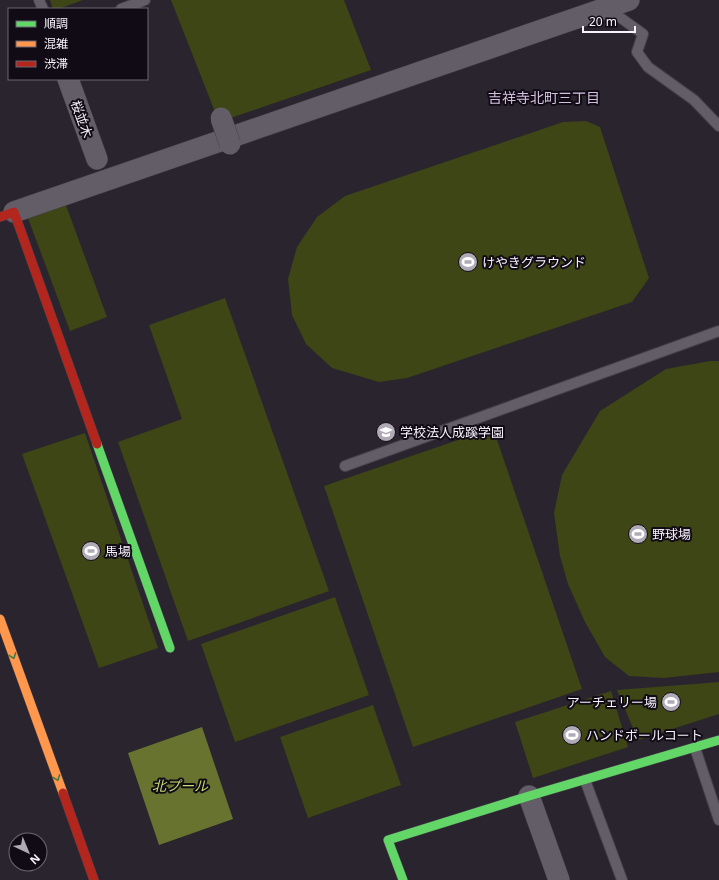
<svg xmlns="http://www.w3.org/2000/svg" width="719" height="880" font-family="'Noto Sans','Noto Sans JP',sans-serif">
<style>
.green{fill:#3d4614}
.water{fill:#67732f}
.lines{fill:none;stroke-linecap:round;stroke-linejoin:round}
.lane-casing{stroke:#443f49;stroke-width:12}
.street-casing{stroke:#443f49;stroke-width:22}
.fast-casing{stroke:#443f49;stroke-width:10}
.slow-casing{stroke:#443f49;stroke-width:10}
.jam-casing{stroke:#443f49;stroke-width:10}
.lane{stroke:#635d67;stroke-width:10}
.street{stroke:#635d67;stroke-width:21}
.fast{stroke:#63d668;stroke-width:9}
.slow{stroke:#ff974d;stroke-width:9}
.jam{stroke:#b3261e;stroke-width:9}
.street-bridge-casing{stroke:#443f49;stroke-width:22;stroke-linecap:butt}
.street-bridge{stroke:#635d67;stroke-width:21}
.oneway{stroke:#3e7b43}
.labels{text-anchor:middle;stroke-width:4;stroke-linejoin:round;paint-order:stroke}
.street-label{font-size:13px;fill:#f8f2fe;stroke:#110b15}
.poi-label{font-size:13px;fill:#f8f2fe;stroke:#110b15;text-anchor:start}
.neighbourhood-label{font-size:14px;fill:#d1c1de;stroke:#110b15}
.water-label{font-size:14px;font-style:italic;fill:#c6dc73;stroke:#110b15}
</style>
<rect width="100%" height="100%" fill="#2a242f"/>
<!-- green -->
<path class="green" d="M 50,0 L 83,0 L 58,9 L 53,9 Z
M 171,0 L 344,0 L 371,70 L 219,122 Z
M 586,121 L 600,127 L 649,278 L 632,302 L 407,378 L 379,382 L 332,368 L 306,344 L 292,315 L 288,279 L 297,247 L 317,217 L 345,196 L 563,122 Z
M 63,197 L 107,317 L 70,331 L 25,210 Z
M 225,298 L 329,591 L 188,641 L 118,442 L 182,419 L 149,325 Z
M 710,361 L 719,361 L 719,672 L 664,678 L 629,676 L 605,657 L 585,622 L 568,584 L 560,556 L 554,513 L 562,475 L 600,411 L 666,369 Z
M 493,428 L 582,689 L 413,747 L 324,486 Z
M 85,433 L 158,648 L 99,668 L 22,454 Z
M 335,597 L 369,695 L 235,742 L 201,644 Z
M 719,682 L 719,714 L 638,740 L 617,690 Z
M 611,691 L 628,747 L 533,778 L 515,722 Z
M 373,705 L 401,785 L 308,818 L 280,737 Z"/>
<!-- water -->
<path class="water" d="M 202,727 L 233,819 L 159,845 L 128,753 Z"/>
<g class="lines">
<defs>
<path id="lane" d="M 39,0 L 43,9
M 607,8 L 643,34 L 637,52 L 648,67 L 694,100 L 719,126
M 121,9 L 145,0
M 345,466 L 719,331
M 695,748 L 719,820
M 585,780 L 622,880"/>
<path id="street" d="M 68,79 L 97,159
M 14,212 L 629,0
M 529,796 L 559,880"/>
<path id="fast" d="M 97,444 L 170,648
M 403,880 L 388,840 L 529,796 L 719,740"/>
<path id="slow" d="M 0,619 L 63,793"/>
<path id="jam" d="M 0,217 L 14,212 L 97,444
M 63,793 L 94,880"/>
</defs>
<!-- lane casing -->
<use href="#lane" class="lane-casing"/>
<!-- street casing -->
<use href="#street" class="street-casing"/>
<!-- fast casing -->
<use href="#fast" class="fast-casing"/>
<!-- slow casing -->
<use href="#slow" class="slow-casing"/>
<!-- jam casing -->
<use href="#jam" class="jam-casing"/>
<!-- lane -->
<use href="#lane" class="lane"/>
<!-- street -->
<use href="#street" class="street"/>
<!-- fast -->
<use href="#fast" class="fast"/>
<!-- slow -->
<use href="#slow" class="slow"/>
<!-- jam -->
<use href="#jam" class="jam"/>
<defs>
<path id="street-bridge" d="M 221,118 L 230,144"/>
</defs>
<!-- street-bridge casing -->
<use href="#street-bridge" class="street-bridge-casing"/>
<!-- street-bridge -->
<use href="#street-bridge" class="street-bridge"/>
</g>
<!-- one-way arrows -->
<defs><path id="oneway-chevron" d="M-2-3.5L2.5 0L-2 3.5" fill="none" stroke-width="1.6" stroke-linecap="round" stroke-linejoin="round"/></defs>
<g class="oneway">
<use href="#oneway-chevron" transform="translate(13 656) rotate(70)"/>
<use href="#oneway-chevron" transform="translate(57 778) rotate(70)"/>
</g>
<!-- icons -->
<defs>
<symbol id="stadium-disc" viewBox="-11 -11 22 22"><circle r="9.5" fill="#b0aab6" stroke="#110b15"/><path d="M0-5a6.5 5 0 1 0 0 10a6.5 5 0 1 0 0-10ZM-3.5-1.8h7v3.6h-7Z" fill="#fff"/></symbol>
<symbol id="university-disc" viewBox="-11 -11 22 22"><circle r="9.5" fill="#b0aab6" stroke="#110b15"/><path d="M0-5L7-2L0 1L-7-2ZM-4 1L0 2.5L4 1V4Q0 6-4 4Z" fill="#fff"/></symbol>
</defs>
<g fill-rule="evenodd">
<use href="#stadium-disc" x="457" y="251" width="22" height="22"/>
<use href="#university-disc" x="375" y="421" width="22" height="22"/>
<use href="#stadium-disc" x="627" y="523" width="22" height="22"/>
<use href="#stadium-disc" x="80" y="540" width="22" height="22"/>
<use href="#stadium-disc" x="660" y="691" width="22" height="22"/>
<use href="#stadium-disc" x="561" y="724" width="22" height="22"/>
</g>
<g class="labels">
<!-- street labels -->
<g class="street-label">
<text transform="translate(82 119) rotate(70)" y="5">桜並木</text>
</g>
<!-- poi labels -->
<g class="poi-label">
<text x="482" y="267">けやきグラウンド</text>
<text x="400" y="437">学校法人成蹊学園</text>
<text x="652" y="539">野球場</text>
<text x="105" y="556">馬場</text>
<text x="657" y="707" text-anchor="end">アーチェリー場</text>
<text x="586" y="740">ハンドボールコート</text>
</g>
<!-- neighbourhood labels -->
<g class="neighbourhood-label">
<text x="544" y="103">吉祥寺北町三丁目</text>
</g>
<!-- water labels -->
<g class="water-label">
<text x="180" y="791">北プール</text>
</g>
</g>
<!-- legend -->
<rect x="8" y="8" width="140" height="72" fill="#110b15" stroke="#6d6772"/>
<rect x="16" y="21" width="20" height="6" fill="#63d668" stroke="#6d6772"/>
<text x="44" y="28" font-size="12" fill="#f8f2fe">順調</text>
<rect x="16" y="41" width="20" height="6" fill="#ff974d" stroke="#6d6772"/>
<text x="44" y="48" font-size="12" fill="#f8f2fe">混雑</text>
<rect x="16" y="61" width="20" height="6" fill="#b3261e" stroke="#6d6772"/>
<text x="44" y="68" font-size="12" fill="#f8f2fe">渋滞</text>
<!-- north arrow -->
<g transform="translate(28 852) rotate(136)"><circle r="19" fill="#110b15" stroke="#6d6772"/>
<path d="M0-3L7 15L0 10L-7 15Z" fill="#b0aab6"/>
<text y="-6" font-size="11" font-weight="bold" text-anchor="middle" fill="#f8f2fe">N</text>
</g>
<!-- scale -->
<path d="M583 26v6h52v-6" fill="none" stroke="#f8f2fe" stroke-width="2"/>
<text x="589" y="26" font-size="12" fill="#f8f2fe" stroke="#110b15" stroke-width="3" paint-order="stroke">20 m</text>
</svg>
